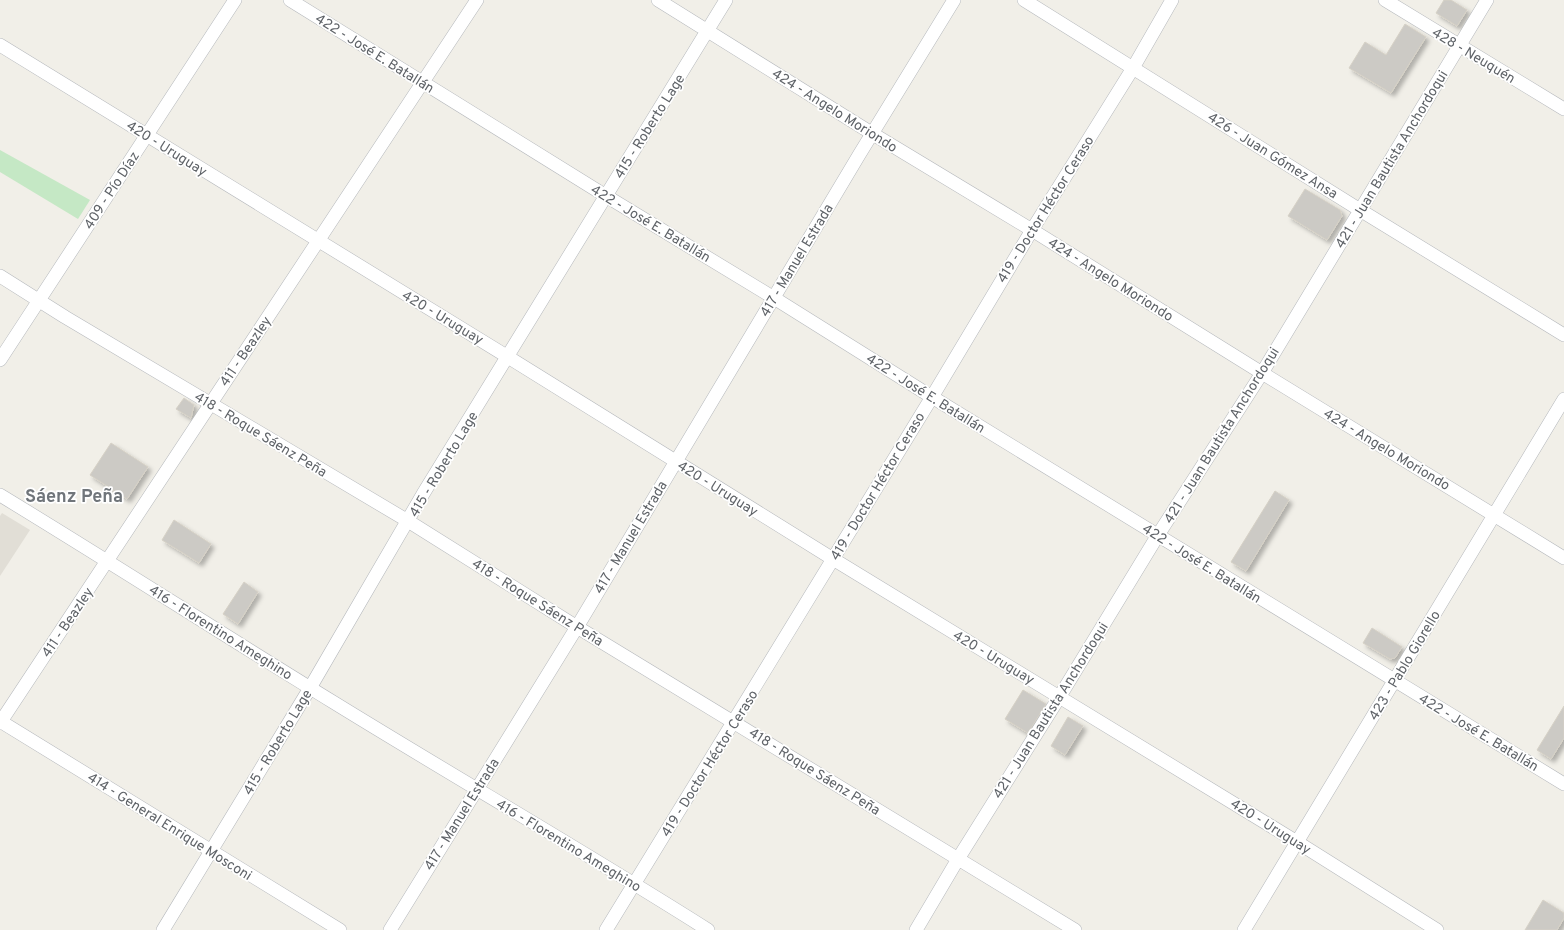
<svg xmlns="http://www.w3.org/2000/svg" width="1564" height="930" font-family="Overpass,sans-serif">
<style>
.education{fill:#e1ded6}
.green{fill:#c5e8c5}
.building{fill:#cccac5;stroke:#d6d1c6;filter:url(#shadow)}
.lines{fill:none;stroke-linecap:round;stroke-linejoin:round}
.minor-casing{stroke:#b5b8bc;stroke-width:14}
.minor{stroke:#fff;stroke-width:13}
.labels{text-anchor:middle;stroke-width:3.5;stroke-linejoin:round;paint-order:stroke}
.street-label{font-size:14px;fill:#5f6368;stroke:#fff}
.district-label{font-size:18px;font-weight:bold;fill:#70757a;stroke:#fff}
</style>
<defs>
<filter id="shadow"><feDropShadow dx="3.5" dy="3.5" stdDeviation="2" flood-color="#0004"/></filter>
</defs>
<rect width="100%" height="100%" fill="#f1efe8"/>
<!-- education -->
<path class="education" d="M 2,513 L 30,530 L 0,576 L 0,516 Z"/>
<!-- green -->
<path class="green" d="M 0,150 L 90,200 L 78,219 L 0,172 Z"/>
<!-- building -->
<path class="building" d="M 1444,0 L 1451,0 L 1467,10 L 1457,26 L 1436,13 Z
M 1405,24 L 1426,37 L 1391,93 L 1349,68 L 1365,42 L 1386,55 Z
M 1305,189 L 1340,210 L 1342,216 L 1327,240 L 1288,216 Z
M 184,398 L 194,405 L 191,418 L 176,409 Z
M 111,443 L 148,467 L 127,499 L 90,475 Z
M 1275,491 L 1289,500 L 1246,571 L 1231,562 Z
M 174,520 L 211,544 L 199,563 L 162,540 Z
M 244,582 L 258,592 L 238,624 L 223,614 Z
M 1372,628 L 1402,647 L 1395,658 L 1390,659 L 1363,643 Z
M 1023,690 L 1046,704 L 1028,733 L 1005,719 Z
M 1564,706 L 1564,738 L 1551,759 L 1537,750 Z
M 1068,717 L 1083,726 L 1065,755 L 1051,746 Z
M 1543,900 L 1564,913 L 1564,918 L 1557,930 L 1525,930 Z"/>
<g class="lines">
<defs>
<path id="minor" d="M 290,0 L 606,196 L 774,298 L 932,397 L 1564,784
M 658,0 L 873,134 L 1032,230 L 1262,373 L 1564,558
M 1024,0 L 1360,210 L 1564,335
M 1385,0 L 1564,109
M 0,45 L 508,357 L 833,559 L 1297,842 L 1437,930
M 0,276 L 65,317 L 408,521 L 577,627 L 1075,930
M 0,360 L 235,0
M 0,495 C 112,563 222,634 333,702 C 458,779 585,852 708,930
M 0,721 L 340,930
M 0,723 L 477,0
M 163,930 L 310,688 L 423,494 L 726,0
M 390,930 L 577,627 L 859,155 L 954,0
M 606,930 L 932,397 L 1032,230 L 1133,68 L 1172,0
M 916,930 L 958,859 L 1060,696 L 1158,535 L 1262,373 L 1487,0
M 1244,930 L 1564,399"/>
</defs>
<!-- minor casing -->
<use href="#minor" class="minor-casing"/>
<!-- minor -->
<use href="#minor" class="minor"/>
</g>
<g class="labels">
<!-- street labels -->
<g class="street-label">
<text transform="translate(375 53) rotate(32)" y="5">422 - José E. Batallán</text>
<text transform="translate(1474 55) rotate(31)" y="5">428 - Neuquén</text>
<text transform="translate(835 110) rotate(32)" y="5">424 - Angelo Moriondo</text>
<text transform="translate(649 126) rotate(-58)" y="5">415 - Roberto Lage</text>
<text transform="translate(167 148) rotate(32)" y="5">420 - Uruguay</text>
<text transform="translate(1273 155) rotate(32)" y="5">426 - Juan Gómez Ansa</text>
<text transform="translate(1391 159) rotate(-59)" y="5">421 - Juan Bautista Anchordoqui</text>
<text transform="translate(111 190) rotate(-57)" y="5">409 - Pío Díaz</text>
<text transform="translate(1045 209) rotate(-58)" y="5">419 - Doctor Héctor Ceraso</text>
<text transform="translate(651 223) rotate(31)" y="5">422 - José E. Batallán</text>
<text transform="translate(796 260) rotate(-59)" y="5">417 - Manuel Estrada</text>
<text transform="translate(1111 279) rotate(32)" y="5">424 - Angelo Moriondo</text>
<text transform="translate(443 317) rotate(31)" y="5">420 - Uruguay</text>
<text transform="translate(245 351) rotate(-56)" y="5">411 - Beazley</text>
<text transform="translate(926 393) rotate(32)" y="5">422 - José E. Batallán</text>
<text transform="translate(261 434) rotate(31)" y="5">418 - Roque Sáenz Peña</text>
<text transform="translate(1221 435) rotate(-58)" y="5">421 - Juan Bautista Anchordoqui</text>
<text transform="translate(1387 449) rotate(31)" y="5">424 - Angelo Moriondo</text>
<text transform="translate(443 464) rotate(-59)" y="5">415 - Roberto Lage</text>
<text transform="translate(877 486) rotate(-59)" y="5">419 - Doctor Héctor Ceraso</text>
<text transform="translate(718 488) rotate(32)" y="5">420 - Uruguay</text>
<text transform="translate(630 537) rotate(-59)" y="5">417 - Manuel Estrada</text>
<text transform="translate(1202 563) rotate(32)" y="5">422 - José E. Batallán</text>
<text transform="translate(538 602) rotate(32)" y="5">418 - Roque Sáenz Peña</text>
<text transform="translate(67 622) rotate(-56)" y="5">411 - Beazley</text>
<text transform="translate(221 632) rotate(32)" y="5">416 - Florentino Ameghino</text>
<text transform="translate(994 657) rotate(31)" y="5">420 - Uruguay</text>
<text transform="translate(1404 665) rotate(-59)" y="5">423 - Pablo Giorello</text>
<text transform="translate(1050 710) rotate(-58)" y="5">421 - Juan Bautista Anchordoqui</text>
<text transform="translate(1479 732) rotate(31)" y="5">422 - José E. Batallán</text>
<text transform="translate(277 742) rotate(-59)" y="5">415 - Roberto Lage</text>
<text transform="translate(709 763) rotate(-58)" y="5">419 - Doctor Héctor Ceraso</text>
<text transform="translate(815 771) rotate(32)" y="5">418 - Roque Sáenz Peña</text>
<text transform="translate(461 814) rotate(-58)" y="5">417 - Manuel Estrada</text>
<text transform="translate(170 826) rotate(32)" y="5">414 - General Enrique Mosconi</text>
<text transform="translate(1271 826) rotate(32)" y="5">420 - Uruguay</text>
<text transform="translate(569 845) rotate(31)" y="5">416 - Florentino Ameghino</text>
</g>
<!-- district labels -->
<g class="district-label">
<text x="74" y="502">Sáenz Peña</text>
</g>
</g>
</svg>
